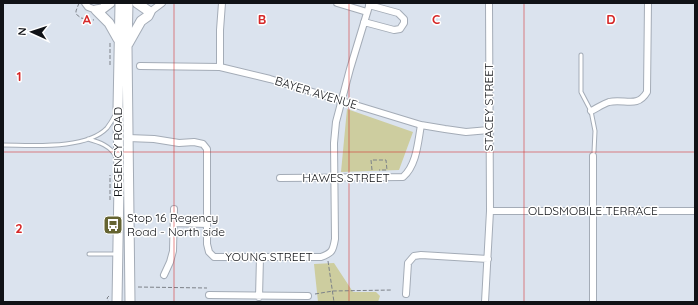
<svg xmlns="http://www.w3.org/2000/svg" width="698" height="305" font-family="Quicksand,sans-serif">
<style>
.green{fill:#cdcd9f}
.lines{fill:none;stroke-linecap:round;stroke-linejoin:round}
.lane-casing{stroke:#a4acb7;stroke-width:5}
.street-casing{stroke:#a4acb7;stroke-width:8}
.secondary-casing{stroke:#a4acb7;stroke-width:11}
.path{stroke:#7c8188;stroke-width:1;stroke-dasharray:4 2;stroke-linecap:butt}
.lane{stroke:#fff;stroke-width:3}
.street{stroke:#fff;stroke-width:6}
.secondary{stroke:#fff;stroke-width:9}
.grid{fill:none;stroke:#d62828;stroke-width:1;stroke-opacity:0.55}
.labels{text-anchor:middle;stroke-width:3;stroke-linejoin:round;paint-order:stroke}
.street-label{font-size:12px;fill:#101216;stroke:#fff}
.poi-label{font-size:12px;fill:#101216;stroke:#fff;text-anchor:start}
.grid-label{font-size:13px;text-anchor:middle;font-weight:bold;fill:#d62828;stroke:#fff;stroke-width:3;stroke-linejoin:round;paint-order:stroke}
</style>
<rect width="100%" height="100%" fill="#dbe3ee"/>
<!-- green -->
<path class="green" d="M 347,109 L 413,132 L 399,170 L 341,172 Z
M 334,263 L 353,292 L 376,292 L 380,296 L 378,302 L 318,302 L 314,264 Z"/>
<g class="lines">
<defs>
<path id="lane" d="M 581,55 L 581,92 L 591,111 L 595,131 L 594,152
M 88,139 C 99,142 111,146 116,157
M 3,145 C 31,145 86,150 107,128 C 110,124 113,119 115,115
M 89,254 L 117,254"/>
<path id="street" d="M 85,3 L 88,7 L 96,10
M 337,3 L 367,12
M 150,12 L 162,3
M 364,22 L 394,30 L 400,29 L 404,23 L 404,19 L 398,13 L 369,5
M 140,66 L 220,67 L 270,79 L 421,125 L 445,129 L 466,132 L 489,130
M 220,67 L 220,30 L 222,3
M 591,111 C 597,108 603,104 609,102 C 624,98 637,109 647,92 L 648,3
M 128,138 L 154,139 L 179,143 L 194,142 L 203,144 L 207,149 L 207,244 L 209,252 L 214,257 L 321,257 C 332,253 333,251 335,239 L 334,143 L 336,122 L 350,69 L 370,3
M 593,156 L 593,302
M 280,178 L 403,177 C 417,165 418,141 421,125
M 490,211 L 695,211
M 174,223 L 207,224
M 164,275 L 170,262 L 173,251 L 174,209
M 406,294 L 408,263 L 414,256 L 421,255 L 488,259
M 209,295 L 308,296
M 259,297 L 260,257
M 485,302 L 490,211 L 489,3"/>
<path id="secondary" d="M 128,3 L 127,47 L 130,302
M 96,10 L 109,23 L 118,39
M 96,10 L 102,9 L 110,3
M 128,44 L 141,21 L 148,16 L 150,12 L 137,3
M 117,302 L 119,184 L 118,109 L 120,3"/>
</defs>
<!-- lane casing -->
<use href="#lane" class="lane-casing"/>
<!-- street casing -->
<use href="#street" class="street-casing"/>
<!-- secondary casing -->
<use href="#secondary" class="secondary-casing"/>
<!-- path -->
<path class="path" d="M 79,3 L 76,11 L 76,14 L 81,18 L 94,20
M 110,43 L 110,66
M 372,170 L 371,160 L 386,160 L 387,170 L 379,170
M 110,200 L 110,175
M 328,261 L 334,302
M 138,287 L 207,288
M 315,294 L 333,291 L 392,290
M 109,296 L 107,298 L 109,302"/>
<!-- lane -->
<use href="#lane" class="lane"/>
<!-- street -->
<use href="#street" class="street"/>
<!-- secondary -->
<use href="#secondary" class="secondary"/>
</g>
<!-- grid -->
<path class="grid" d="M 174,3 L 174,302M 349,3 L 349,302M 524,3 L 524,302M 3,152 L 695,152"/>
<!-- icons -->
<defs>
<symbol id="bus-square" viewBox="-11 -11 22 22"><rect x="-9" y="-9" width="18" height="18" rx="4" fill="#656431" stroke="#fff"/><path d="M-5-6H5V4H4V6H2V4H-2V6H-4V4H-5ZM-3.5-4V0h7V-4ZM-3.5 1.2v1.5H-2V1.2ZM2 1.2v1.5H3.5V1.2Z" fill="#fff"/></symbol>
</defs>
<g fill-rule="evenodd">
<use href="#bus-square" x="102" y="214" width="22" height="22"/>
</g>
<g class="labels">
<!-- street labels -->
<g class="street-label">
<text transform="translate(316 93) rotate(17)" y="4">BAYER AVENUE</text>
<text transform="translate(489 107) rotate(-90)" y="4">STACEY STREET</text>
<text transform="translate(118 152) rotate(-90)" y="4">REGENCY ROAD</text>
<text x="346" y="182">HAWES STREET</text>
<text x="593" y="215">OLDSMOBILE TERRACE</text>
<text x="269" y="261">YOUNG STREET</text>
</g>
<!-- poi labels -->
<g class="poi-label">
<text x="127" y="222">Stop 16 Regency<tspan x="127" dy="14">Road - North side</tspan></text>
</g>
</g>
<g class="grid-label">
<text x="87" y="24">A</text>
<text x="262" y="24">B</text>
<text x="436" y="24">C</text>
<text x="611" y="24">D</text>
<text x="19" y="81">1</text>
<text x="19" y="233">2</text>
</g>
<!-- border -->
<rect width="698" height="305" fill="none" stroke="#101216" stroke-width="8"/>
<!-- north arrow -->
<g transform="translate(32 32) rotate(273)" stroke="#ffffff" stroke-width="3" paint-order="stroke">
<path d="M0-3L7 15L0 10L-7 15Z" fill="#101216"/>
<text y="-6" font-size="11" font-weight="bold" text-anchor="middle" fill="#101216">N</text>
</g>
</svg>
